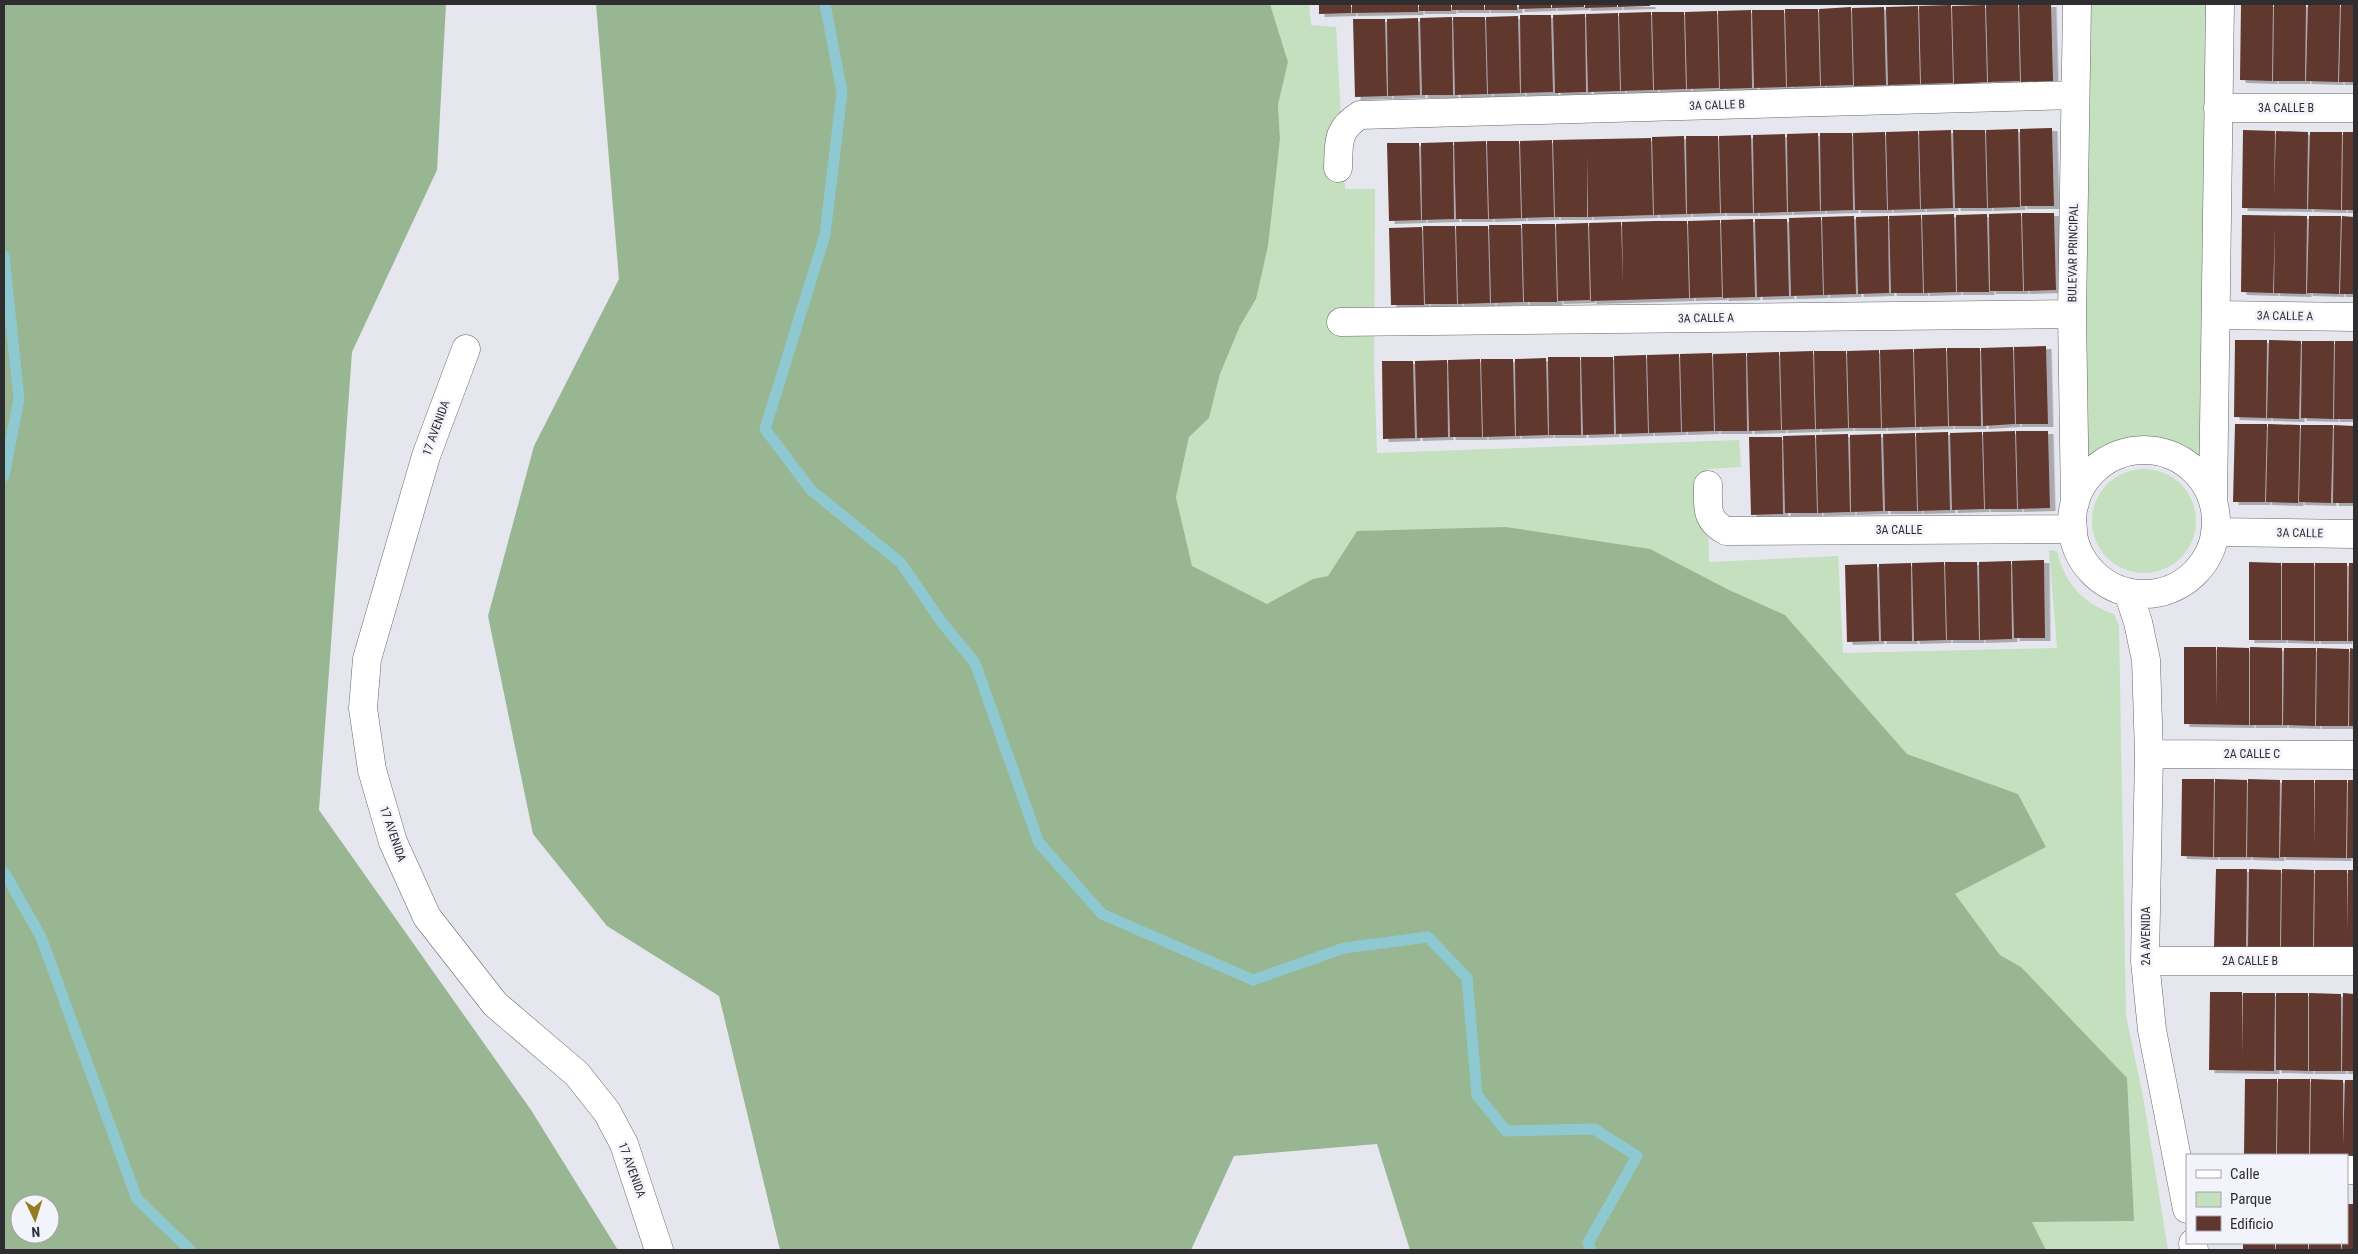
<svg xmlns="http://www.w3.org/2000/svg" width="2358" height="1254" font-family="'Roboto Condensed',sans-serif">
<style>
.green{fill:#c4e0be}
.forest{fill:#98b692;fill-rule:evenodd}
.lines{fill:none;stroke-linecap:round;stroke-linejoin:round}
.stream{stroke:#8ec9d2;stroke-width:11}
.building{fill:#60372e;filter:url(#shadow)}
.minor-casing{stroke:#66666d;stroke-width:29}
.minor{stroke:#fff;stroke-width:28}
.labels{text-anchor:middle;stroke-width:5;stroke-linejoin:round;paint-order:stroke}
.street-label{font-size:12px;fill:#2e2e31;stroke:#f3f3fc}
</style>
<defs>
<filter id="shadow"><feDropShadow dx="5.5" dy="3" stdDeviation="0" flood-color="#0004"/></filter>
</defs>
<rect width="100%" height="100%" fill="#e6e6ef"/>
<!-- green -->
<path class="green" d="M 1270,4 L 1309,4 L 1311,25 L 1336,27 L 1345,189 L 1375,189 L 1374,366 L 1377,453 L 1739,440 L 1741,467 L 1707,469 L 1709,562 L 1838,556 L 1843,653 L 2057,648 L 2049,550 L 2057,551 C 2066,585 2081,602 2114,614 L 2119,626 L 2126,1016 L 2143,1096 L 2168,1250 L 2046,1250 L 2032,1222 L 2134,1221 L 2021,967 L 2000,955 L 1955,894 L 2046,847 L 2018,794 L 1907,754 L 1785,615 L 1727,589 L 1357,531 L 1328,576 L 1313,579 L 1267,604 L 1192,567 L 1176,497 L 1189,437 L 1209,418 L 1220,374 L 1240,326 L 1256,299 L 1280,139 L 1278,105 L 1288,62 Z
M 2077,4 L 2220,4 L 2206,485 C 2172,436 2113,440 2080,489 Z
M2092 521a52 52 0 1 1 104 0a52 52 0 1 1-104 0Z"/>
<!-- forest -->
<path class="forest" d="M 4,4 L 446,4 L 437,170 L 352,352 L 319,810 L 531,1110 L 618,1250 L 4,1250 ZM 20,1204 L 50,1204 L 50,1234 L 20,1234 Z
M 596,4 L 1270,4 L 1288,62 L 1278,105 L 1280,139 L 1268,246 L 1256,299 L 1240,326 L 1220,374 L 1209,418 L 1189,437 L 1176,497 L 1192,566 L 1267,604 L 1313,579 L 1328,576 L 1357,531 L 1506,527 L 1650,549 L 1727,589 L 1785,615 L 1907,754 L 2018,794 L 2046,847 L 1955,894 L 2000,955 L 2021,967 L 2127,1078 L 2134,1221 L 2032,1222 L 2046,1250 L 1410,1250 L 1377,1144 L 1234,1156 L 1191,1250 L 780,1250 L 719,996 L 607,926 L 533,834 L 488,616 L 534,446 L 619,279 Z"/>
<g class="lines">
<!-- stream -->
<path class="stream" d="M 825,4 L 842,92 L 825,235 L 765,429 L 811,490 L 901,563 L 940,620 L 975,663 L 1039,843 L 1102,914 L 1253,980 L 1344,948 L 1428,937 L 1467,978 L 1477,1095 L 1506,1131 L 1594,1129 L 1637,1156 L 1588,1243 L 1591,1250
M 4,256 L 19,399 L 4,476
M 4,872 L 41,937 L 137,1199 L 190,1250"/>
</g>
<!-- building -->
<path class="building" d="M 1319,4 L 1351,4 L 1351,13 L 1319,14 Z
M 1352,4 L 1418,4 L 1418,12 L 1352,13 Z
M 1419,4 L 1451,4 L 1451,11 L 1419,11 Z
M 1452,4 L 1484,4 L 1484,10 L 1452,10 Z
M 1485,4 L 1517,4 L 1517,10 L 1485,10 Z
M 1519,4 L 1551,4 L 1551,8 L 1519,9 Z
M 1552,4 L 1584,4 L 1584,7 L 1552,8 Z
M 1585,4 L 1617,4 L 1617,7 L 1585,8 Z
M 1618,4 L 1650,4 L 1650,6 L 1618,7 Z
M 2018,4 L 2020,81 L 1988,82 L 1986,5 Z
M 2019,4 L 2051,4 L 2053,81 L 2021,82 Z
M 2241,4 L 2273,4 L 2272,81 L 2240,80 Z
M 2274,4 L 2306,4 L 2305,81 L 2273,81 Z
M 2308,4 L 2340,4 L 2338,82 L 2306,81 Z
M 2341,4 L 2354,4 L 2354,82 L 2339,82 Z
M 1951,5 L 1953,83 L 1921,84 L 1919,6 Z
M 1985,5 L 1987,82 L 1954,84 L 1952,6 Z
M 1918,6 L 1920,84 L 1888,85 L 1886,7 Z
M 1851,7 L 1853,85 L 1821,86 L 1819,9 Z
M 1884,7 L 1886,85 L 1854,86 L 1852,8 Z
M 1785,9 L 1818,9 L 1820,86 L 1787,87 Z
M 1751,10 L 1752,88 L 1720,89 L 1718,11 Z
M 1752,10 L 1784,10 L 1786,87 L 1754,88 Z
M 1717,11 L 1719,88 L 1687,89 L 1685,12 Z
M 1651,12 L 1653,90 L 1621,91 L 1619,13 Z
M 1652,12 L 1684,12 L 1686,89 L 1654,90 Z
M 1618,13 L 1620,91 L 1588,92 L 1586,14 Z
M 1585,14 L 1586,92 L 1555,93 L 1553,15 Z
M 1520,15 L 1551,15 L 1553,92 L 1521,93 Z
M 1518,16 L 1520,93 L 1488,94 L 1486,17 Z
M 1452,17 L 1453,95 L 1422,95 L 1420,18 Z
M 1453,17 L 1485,17 L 1487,94 L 1455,95 Z
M 1418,18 L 1420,95 L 1388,96 L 1387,19 Z
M 1353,19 L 1385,19 L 1387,96 L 1355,97 Z
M 2052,128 L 2054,206 L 2021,206 L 2020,129 Z
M 2018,129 L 2020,207 L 1988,208 L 1986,130 Z
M 1951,130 L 1953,208 L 1921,209 L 1919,131 Z
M 1953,130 L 1985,130 L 1987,208 L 1955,208 Z
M 2243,130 L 2275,131 L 2274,198 L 2276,131 L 2308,132 L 2307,209 L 2242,208 Z
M 1918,131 L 1920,209 L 1888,210 L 1886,132 Z
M 1885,132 L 1887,210 L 1855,210 L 1853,133 Z
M 2310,132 L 2342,132 L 2341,210 L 2308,209 Z
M 2343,132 L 2354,132 L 2354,210 L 2342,210 Z
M 1818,133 L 1820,211 L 1788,212 L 1787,134 Z
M 1820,133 L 1852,133 L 1853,210 L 1821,211 Z
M 1785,134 L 1787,212 L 1754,213 L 1753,135 Z
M 1751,135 L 1753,213 L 1721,213 L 1719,136 Z
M 1684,136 L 1686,214 L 1654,215 L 1652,137 Z
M 1686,136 L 1718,136 L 1720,213 L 1687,214 Z
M 1651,138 L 1653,215 L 1588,217 L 1587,155 L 1587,217 L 1555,217 L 1553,140 Z
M 1552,140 L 1554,217 L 1522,218 L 1520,141 Z
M 1486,141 L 1488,219 L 1456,219 L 1454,142 Z
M 1487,141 L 1519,141 L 1521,218 L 1489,219 Z
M 1453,142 L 1454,219 L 1422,220 L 1421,143 Z
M 1387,143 L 1419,143 L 1421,220 L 1389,221 Z
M 2021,213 L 2023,291 L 1990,291 L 1989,214 Z
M 2022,213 L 2054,213 L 2056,290 L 2024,291 Z
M 1954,214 L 1956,292 L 1924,293 L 1922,215 Z
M 1987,214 L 1989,292 L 1957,292 L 1956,215 Z
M 1921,215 L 1923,293 L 1891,293 L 1889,216 Z
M 2242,215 L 2307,216 L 2306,294 L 2274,293 L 2275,226 L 2273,293 L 2241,292 Z
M 1854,216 L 1856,294 L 1824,295 L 1822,217 Z
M 1888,216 L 1889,293 L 1858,294 L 1856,217 Z
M 2309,216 L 2341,216 L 2339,294 L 2307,293 Z
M 2342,216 L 2354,217 L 2354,294 L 2340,294 Z
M 1821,217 L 1823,295 L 1791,296 L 1789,218 Z
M 1753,219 L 1755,297 L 1723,298 L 1721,220 Z
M 1755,219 L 1787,219 L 1789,296 L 1757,297 Z
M 1720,220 L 1722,297 L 1690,298 L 1688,221 Z
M 1655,221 L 1687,221 L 1689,298 L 1591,301 L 1589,223 L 1621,222 L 1623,284 L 1622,222 Z
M 1588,223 L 1590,300 L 1558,301 L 1556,224 Z
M 1522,224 L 1555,224 L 1557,302 L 1524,302 Z
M 1489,225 L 1521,225 L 1523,302 L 1491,303 Z
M 1423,226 L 1455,226 L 1457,304 L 1425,304 Z
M 1456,226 L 1488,226 L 1490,303 L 1458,304 Z
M 1422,227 L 1424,305 L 1391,305 L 1389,228 Z
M 2235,340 L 2267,340 L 2266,418 L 2234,417 Z
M 2269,340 L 2301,341 L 2299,419 L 2267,418 Z
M 2302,341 L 2334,341 L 2333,419 L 2301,418 Z
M 2335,341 L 2354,341 L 2354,419 L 2334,419 Z
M 2046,346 L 2048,424 L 2016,424 L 2014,347 Z
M 2013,347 L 2015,424 L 1983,426 L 1981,348 Z
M 1946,348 L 1948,426 L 1916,427 L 1914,349 Z
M 1947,348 L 1980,348 L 1981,426 L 1949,426 Z
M 1913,349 L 1915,427 L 1882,428 L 1880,350 Z
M 1879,350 L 1881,428 L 1849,428 L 1847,351 Z
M 1813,351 L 1815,429 L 1782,430 L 1780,352 Z
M 1814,351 L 1846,351 L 1848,428 L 1816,429 Z
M 1779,352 L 1781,430 L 1749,431 L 1747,353 Z
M 1712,353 L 1714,431 L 1682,432 L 1680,354 Z
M 1746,353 L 1747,431 L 1715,431 L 1713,354 Z
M 1679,354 L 1681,432 L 1649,433 L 1647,355 Z
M 1646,355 L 1648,433 L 1616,434 L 1614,356 Z
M 1548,357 L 1580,357 L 1581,435 L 1549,435 Z
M 1581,357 L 1613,357 L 1614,434 L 1583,435 Z
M 1546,358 L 1548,435 L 1516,436 L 1515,359 Z
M 1480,359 L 1482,437 L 1450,437 L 1448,360 Z
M 1481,359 L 1513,359 L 1515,436 L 1483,437 Z
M 1447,360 L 1448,437 L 1417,438 L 1415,361 Z
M 1382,361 L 1413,361 L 1415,438 L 1383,439 Z
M 2235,424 L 2267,424 L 2265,502 L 2233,502 Z
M 2268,424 L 2300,425 L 2298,503 L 2266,502 Z
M 2301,425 L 2333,425 L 2331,503 L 2299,502 Z
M 2334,425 L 2354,426 L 2354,503 L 2333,503 Z
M 2015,431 L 2017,509 L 1985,509 L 1983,432 Z
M 2016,431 L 2048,431 L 2050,508 L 2018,509 Z
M 1948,432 L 1950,510 L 1918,511 L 1916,433 Z
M 1982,432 L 1984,509 L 1952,510 L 1950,433 Z
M 1915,433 L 1917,511 L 1885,511 L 1883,434 Z
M 1848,434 L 1850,512 L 1818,513 L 1816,435 Z
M 1881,434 L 1883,511 L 1851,512 L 1850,435 Z
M 1815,435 L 1817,513 L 1785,513 L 1783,436 Z
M 1749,437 L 1782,437 L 1783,514 L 1751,515 Z
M 2044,560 L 2045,638 L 2014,638 L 2012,561 Z
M 2011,561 L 2012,639 L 1980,640 L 1979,562 Z
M 1944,562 L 1946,640 L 1914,641 L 1912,563 Z
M 1945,562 L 1977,562 L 1979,640 L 1947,640 Z
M 2249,562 L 2281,563 L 2281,640 L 2249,640 Z
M 1911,563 L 1912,641 L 1881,641 L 1879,564 Z
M 2282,563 L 2314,563 L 2314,641 L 2282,640 Z
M 2315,563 L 2347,563 L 2347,641 L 2315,641 Z
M 2349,563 L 2354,563 L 2354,641 L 2348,641 Z
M 1877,564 L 1879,641 L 1847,642 L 1845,565 Z
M 2184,647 L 2216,647 L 2216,709 L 2217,647 L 2249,648 L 2249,725 L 2184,724 Z
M 2250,647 L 2282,648 L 2282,725 L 2250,725 Z
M 2284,648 L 2316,648 L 2315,726 L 2283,725 Z
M 2317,648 L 2349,649 L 2348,726 L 2316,726 Z
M 2350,648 L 2354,649 L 2354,726 L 2349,726 Z
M 2182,779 L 2214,779 L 2213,857 L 2181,856 Z
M 2215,779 L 2247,780 L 2246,857 L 2214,857 Z
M 2248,779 L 2280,780 L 2279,858 L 2247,857 Z
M 2282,780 L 2314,780 L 2314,847 L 2315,780 L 2347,780 L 2346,858 L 2280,857 Z
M 2348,780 L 2354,780 L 2354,858 L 2347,858 Z
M 2216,869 L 2247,869 L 2246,947 L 2214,947 Z
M 2249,869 L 2281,870 L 2280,947 L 2248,947 Z
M 2282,869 L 2314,870 L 2313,947 L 2281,947 Z
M 2315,870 L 2347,870 L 2347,933 L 2348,870 L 2354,870 L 2354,948 L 2314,947 Z
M 2210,992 L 2242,992 L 2242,1056 L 2243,993 L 2275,993 L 2274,1071 L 2209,1070 Z
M 2276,993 L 2308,993 L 2308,1071 L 2276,1070 Z
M 2309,993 L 2341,994 L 2341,1071 L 2309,1071 Z
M 2343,993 L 2354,994 L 2354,1071 L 2342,1071 Z
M 2245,1079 L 2277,1079 L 2276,1155 L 2244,1155 Z
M 2278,1079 L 2310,1079 L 2309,1155 L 2277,1155 Z
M 2311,1079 L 2343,1080 L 2343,1146 L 2345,1080 L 2354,1080 L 2354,1158 L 2347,1158 L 2347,1155 L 2310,1155 Z
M 2347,1204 L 2354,1204 L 2354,1250 L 2342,1250 L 2342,1243 L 2347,1243 Z
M 2243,1243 L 2275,1243 L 2275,1250 L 2243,1250 Z
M 2276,1243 L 2308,1243 L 2308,1250 L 2276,1250 Z
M 2309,1243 L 2341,1243 L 2341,1250 L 2309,1250 Z"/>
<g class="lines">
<defs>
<path id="minor" d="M 2218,108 L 2354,108
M 1338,168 C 1339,143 1336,130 1360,115 L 2074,95
M 2216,315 L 2354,317
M 1341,322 L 2072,314
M 466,349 L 426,456 L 367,659 L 363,708 L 372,770 L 393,842 L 427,917 L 495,1004 L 577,1074 L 607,1112 L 624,1144 L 659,1250
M2072 522a72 72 0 1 1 144 0a72 72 0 1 1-144 0Z
M 1708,485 C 1708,507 1705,520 1726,531 L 2073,529
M 2213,499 L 2220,4
M 2075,503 L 2072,314 L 2077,4
M 2215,532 L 2354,534
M 2128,592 L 2138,622 L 2146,660 L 2149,754 L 2145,961 L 2152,1030 L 2187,1209
M 2149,754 L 2354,755
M 2145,961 L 2354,961
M 2347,1170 L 2354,1170
M 2193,1243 L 2194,1250"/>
</defs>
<!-- minor casing -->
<use href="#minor" class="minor-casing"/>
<!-- minor -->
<use href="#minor" class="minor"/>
</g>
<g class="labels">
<!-- street labels -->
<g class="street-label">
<text transform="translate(1717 105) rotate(-2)" y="4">3A CALLE B</text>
<text x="2286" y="112">3A CALLE B</text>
<text transform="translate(2073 253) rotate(-89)" y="4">BULEVAR PRINCIPAL</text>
<text transform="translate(2285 316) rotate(1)" y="4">3A CALLE A</text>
<text transform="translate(1706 318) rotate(-1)" y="4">3A CALLE A</text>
<text transform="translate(436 428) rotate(-70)" y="4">17 AVENIDA</text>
<text x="1899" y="534">3A CALLE</text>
<text transform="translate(2300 533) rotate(1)" y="4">3A CALLE</text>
<text x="2252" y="758">2A CALLE C</text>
<text transform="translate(393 834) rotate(71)" y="4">17 AVENIDA</text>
<text transform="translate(2146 936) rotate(-90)" y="4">2A AVENIDA</text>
<text x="2250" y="965">2A CALLE B</text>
<text transform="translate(632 1170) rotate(70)" y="4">17 AVENIDA</text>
</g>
</g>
<!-- border -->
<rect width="2358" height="1254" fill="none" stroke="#2e2e31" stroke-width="10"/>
<!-- legend -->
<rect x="2186" y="1154" width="162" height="90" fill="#f3f3fc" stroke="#a4a4ab"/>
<rect x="2196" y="1170" width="25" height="8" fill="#ffffff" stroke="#a4a4ab"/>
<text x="2230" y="1179" font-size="15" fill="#2e2e31">Calle</text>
<rect x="2196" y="1192" width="25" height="15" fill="#c4e0be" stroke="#a4a4ab"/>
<text x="2230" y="1204" font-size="15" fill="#2e2e31">Parque</text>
<rect x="2196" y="1216" width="25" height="15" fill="#60372e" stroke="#a4a4ab"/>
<text x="2230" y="1229" font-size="15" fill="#2e2e31">Edificio</text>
<!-- north arrow -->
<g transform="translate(35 1219) rotate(176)"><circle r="24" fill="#f3f3fc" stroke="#a4a4ab"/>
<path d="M0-4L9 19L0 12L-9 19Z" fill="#947c23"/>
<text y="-8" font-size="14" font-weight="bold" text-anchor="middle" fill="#2e2e31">N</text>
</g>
</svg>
